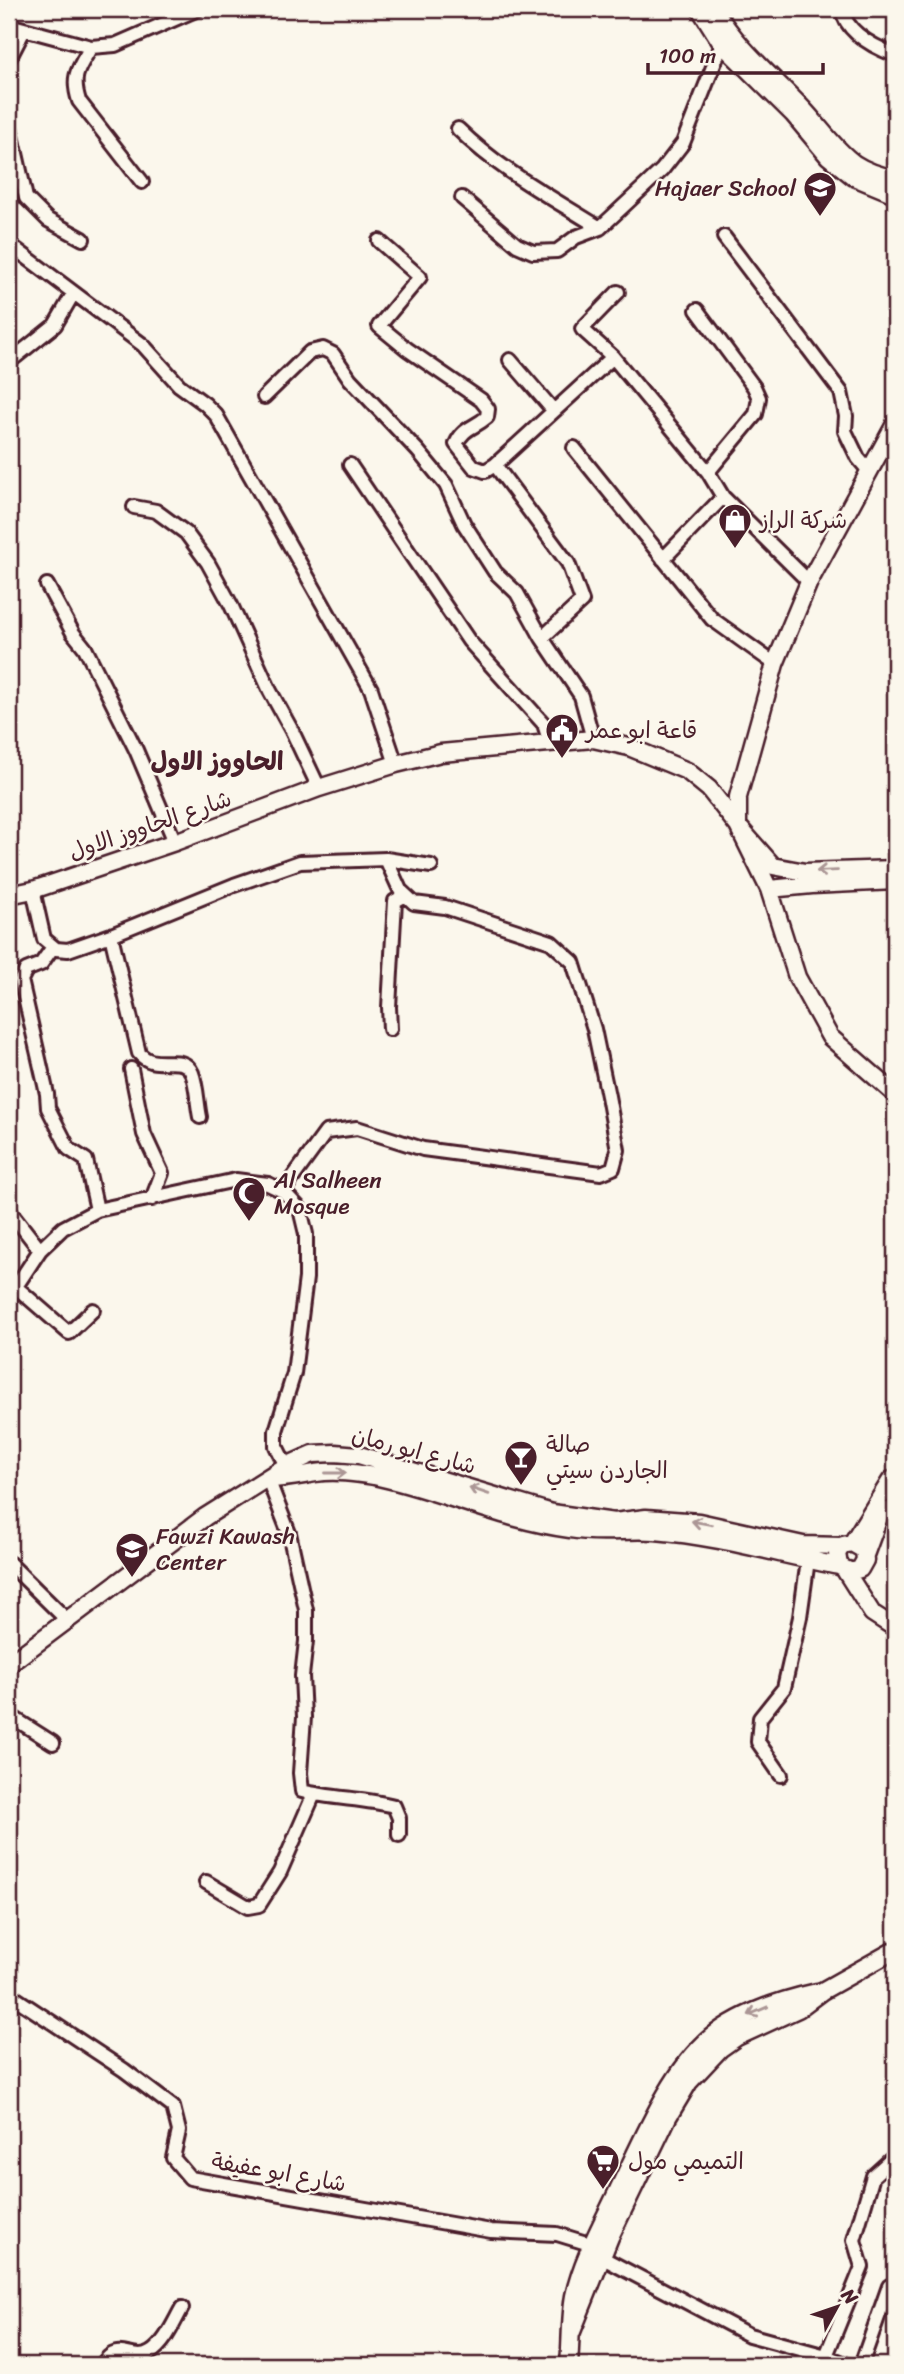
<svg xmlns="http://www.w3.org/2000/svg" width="904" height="2374" font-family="Sriracha,'Playpen Sans Arabic',sans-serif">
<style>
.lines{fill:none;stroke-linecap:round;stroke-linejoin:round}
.street-casing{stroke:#4a1f2b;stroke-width:18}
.secondary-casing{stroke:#4a1f2b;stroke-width:21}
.street{stroke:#fbf7ec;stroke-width:12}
.secondary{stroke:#fbf7ec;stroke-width:16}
.oneway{stroke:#ab9695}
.labels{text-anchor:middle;stroke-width:5;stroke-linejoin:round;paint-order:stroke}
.poi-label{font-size:23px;fill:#4a1f2b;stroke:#fbf7ec;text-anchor:start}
.street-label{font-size:23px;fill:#4a1f2b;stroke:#fbf7ec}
.quarter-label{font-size:26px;font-weight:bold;fill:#4a1f2b;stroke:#fbf7ec}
</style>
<rect width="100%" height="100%" fill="#fbf7ec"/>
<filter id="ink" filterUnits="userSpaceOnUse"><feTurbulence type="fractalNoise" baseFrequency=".0143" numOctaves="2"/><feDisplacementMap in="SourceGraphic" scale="14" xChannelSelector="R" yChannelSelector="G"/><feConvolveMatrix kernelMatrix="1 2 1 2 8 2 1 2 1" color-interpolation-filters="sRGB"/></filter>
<g filter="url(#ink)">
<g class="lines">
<defs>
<path id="street" d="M 842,9 C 846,33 874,47 895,55
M 9,25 L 91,47 L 115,45 L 198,9
M 91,47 C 78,69 71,76 79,101 L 142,182
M 9,59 L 24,30
M 9,122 L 26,198 L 48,220 L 83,239
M 458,129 C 501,171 549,196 600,228
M 462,198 L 517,245 L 533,252 L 557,251 L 576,237 L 600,228 L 662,170 L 683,143 L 722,44
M 724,237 L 841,392 L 846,416 L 845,431 L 858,458 L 869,471
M 379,241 L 420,277 L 379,326 L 407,349 L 481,400 L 488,409 L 487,417 C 473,429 464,427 456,444 L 474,467 L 485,471 L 495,465 L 613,357
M 9,244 L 143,345 L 179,385 L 205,404 L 216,415 L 371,689 L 396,764
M 618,292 L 582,329 L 613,357 L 708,472 L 723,497 L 809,582
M 697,310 L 754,387 L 759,398 L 756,414 L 708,472
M 510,360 L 553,410
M 9,362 L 55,325 L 73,294
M 264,397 L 310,352 L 323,349 L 333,354 L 350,379 L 418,451 L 446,485 L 464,524 L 495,572 L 517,593 L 542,638 L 581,696 L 593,739
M 574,448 L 712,619 L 775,664
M 350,465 L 469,641 L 544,724 L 550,743
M 495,465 L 568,563 L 582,601 L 542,638
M 134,507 L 156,511 L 186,533 L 208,563 L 231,605 L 270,691 L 292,731 L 319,788
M 663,559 L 723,497
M 47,585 L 73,633 L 85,648 L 136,750 L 175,842
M 33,890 L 44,939 L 56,949 L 68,950 L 111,935 L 234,885 L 300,862 L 386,859 L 431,866
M 111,935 L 139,1053 C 155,1073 183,1051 192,1073 C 197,1086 197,1103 200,1117
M 53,947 L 41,964 L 26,970 L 21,980 L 47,1094 L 48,1108 L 69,1149 L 86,1160 L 97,1210
M 390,1029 L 389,1007 L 395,901 L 404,896
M 131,1069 L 144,1134 L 162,1173 L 152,1199
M 283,1191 L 326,1132 L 357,1128 L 423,1149 L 601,1173 L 613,1168 L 618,1150 L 608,1096 L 594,1029 L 573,962 L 551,942 L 445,907 L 414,903 L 400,890 L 386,859
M 9,1210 L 40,1250
M 9,1281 L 69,1333 L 93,1310
M 9,1297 L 40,1250 L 63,1228 L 97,1210 L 236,1180 L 268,1184 L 283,1191 L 300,1209 L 306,1234 L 306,1278 L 294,1373 L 276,1431 L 276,1446 L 286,1466
M 268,1479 L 289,1533 L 306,1610 L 306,1641 L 302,1676 L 304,1717 L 300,1773 L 302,1791 C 332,1799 364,1798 394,1806 L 399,1818 L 399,1835
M 9,1563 L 68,1621
M 9,1715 L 53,1743
M 781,1775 L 758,1742 L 760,1718 L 784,1688 L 800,1617 L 808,1560
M 206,1882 L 248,1907 L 259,1905 L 280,1872 L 314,1794
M 9,1994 L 124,2070 L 173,2107 L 179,2131 L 173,2158 L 190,2178 L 491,2231 L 557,2234 L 593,2245
M 601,2257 L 749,2335 L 826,2356 L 848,2365
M 826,2356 L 862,2267 L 854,2240 L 873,2176 L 895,2156
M 102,2365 C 119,2339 131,2364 150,2353 C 165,2344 174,2322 182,2308
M 861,2365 L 889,2286"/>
<path id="secondary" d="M 700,9 L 722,44 L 793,114 L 828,156 L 854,177 L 895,194
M 714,9 C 739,50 771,75 803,109 C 820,127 835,150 855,164 C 867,172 881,176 895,179
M 895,424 L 809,582 L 775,664 L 738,797 L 738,826 L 773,866 L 805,872 L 895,869
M 769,889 L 812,885 L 895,881
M 9,895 L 33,890 L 175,842 L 319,788 L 396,764 L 441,753 L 593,739 L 629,747 L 687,771 L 709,789 L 738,826 L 769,889 L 797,977 L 830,1037 L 895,1094
M 268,1479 C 287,1479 298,1476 316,1473 C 335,1470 355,1473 374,1476 C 440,1490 502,1520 570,1529 C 598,1534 627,1529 655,1531 C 717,1536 778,1554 839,1566
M 852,1543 L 864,1550 L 865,1560 L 860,1569 L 851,1572 L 839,1566 L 837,1553 L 843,1545 L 852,1543 L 891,1480
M 865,1555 L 882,1509
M 846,1572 L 872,1613 L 895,1628
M 9,1664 L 205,1517 L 286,1466 L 313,1454 L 335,1453 L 359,1455 L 552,1513 L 614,1522 L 646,1518 L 699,1522 L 803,1545 L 841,1546
M 571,2334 L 610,2237 L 668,2117 L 689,2082 L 720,2049 L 737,2037 L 798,2009 L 822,1991 L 895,1950
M 569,2365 C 571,2343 570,2318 574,2296 C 582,2259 603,2222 619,2188 C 642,2141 670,2072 710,2038 C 738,2014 781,2000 817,1992"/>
</defs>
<!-- street casing -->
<use href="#street" class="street-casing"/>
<!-- secondary casing -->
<use href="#secondary" class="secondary-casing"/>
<!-- street -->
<use href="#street" class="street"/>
<!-- secondary -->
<use href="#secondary" class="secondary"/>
</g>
<!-- one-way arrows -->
<defs><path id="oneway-shaft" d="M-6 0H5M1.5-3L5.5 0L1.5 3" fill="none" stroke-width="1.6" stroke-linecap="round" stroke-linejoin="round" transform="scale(1.75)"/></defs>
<g class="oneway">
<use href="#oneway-shaft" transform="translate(827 871) rotate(178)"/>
<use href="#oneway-shaft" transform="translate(336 1473)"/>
<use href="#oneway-shaft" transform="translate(479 1491) rotate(-161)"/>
<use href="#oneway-shaft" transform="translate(702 1523) rotate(-170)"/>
<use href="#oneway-shaft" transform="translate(758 2011) rotate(157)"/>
</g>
</g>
<!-- icons -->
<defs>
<symbol id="school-pin" viewBox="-11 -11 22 30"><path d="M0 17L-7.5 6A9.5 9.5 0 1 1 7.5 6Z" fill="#4a1f2b" stroke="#fbf7ec"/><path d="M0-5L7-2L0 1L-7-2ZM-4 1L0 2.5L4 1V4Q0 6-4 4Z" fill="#fff"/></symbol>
<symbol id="shop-pin" viewBox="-11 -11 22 30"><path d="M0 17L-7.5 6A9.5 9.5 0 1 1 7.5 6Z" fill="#4a1f2b" stroke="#fbf7ec"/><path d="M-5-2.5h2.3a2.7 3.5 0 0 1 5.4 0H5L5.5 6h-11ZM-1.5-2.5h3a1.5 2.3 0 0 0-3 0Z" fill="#fff"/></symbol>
<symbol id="civic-pin" viewBox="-11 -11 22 30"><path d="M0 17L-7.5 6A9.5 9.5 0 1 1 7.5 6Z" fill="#4a1f2b" stroke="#fbf7ec"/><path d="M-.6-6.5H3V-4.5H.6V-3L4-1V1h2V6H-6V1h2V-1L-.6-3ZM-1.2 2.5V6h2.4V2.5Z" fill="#fff"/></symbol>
<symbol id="mosque-pin" viewBox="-11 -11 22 30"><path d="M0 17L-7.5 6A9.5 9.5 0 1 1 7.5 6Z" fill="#4a1f2b" stroke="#fbf7ec"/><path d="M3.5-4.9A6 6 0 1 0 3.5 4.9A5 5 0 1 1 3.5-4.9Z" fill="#fff"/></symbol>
<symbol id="bar-pin" viewBox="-11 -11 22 30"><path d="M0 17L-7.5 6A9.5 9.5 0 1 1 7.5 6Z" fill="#4a1f2b" stroke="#fbf7ec"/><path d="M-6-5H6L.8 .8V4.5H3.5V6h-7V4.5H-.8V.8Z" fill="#fff"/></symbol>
<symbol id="university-pin" viewBox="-11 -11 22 30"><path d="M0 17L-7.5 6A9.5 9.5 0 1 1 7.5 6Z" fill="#4a1f2b" stroke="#fbf7ec"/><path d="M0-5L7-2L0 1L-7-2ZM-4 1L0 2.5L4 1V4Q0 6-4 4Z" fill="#fff"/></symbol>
<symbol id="supermarket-pin" viewBox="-11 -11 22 30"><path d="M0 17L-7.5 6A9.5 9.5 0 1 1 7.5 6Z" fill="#4a1f2b" stroke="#fbf7ec"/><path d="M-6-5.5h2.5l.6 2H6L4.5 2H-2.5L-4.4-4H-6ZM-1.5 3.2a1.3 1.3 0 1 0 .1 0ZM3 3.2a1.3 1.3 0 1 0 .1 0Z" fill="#fff"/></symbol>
</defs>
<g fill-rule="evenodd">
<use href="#school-pin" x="801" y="169" width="38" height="52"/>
<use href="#shop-pin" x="716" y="501" width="38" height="52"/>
<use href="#civic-pin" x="543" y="711" width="38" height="52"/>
<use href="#mosque-pin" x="230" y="1174" width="38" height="52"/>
<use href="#bar-pin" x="502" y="1438" width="38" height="52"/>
<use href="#university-pin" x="113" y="1530" width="38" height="52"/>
<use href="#supermarket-pin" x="584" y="2142" width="38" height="52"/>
</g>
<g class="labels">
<!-- poi labels -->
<g class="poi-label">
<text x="796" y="196" text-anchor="end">Hajaer School</text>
<text x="760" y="528">شركة الراز</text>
<text x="586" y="738">قاعة ابو عمر</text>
<text x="274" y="1188">Al Salheen<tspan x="274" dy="26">Mosque</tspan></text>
<text x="546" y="1452">صالة<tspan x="546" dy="26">الجاردن سيتي</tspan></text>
<text x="156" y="1544">Fawzi Kawash<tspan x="156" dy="26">Center</tspan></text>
<text x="628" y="2169">التميمي مول</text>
</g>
<!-- street labels -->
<g class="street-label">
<text transform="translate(150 825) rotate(-19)" y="8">شارع الحاووز الاول</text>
<text transform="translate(414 1450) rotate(15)" y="8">شارع ابو رمان</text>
<text transform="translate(279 2172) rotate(10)" y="8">شارع ابو عفيفة</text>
</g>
<!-- quarter labels -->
<g class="quarter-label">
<text x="217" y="770">الحاووز الاول</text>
</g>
</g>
<!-- margin -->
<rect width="904" height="2374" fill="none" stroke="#fbf7ec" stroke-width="35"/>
<rect x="18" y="18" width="869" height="2339" fill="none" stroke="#4a1f2b" stroke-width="2.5" filter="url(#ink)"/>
<!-- north arrow -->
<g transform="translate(837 2307) rotate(50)" stroke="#fbf7ec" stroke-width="5" paint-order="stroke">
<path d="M0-5L12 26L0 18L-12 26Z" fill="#4a1f2b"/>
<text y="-10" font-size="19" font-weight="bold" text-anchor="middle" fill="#4a1f2b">N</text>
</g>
<!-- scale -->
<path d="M648 63v10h175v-10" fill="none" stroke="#4a1f2b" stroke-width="3.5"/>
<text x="659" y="63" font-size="21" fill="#4a1f2b" stroke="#fbf7ec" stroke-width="5" paint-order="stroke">100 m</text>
</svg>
